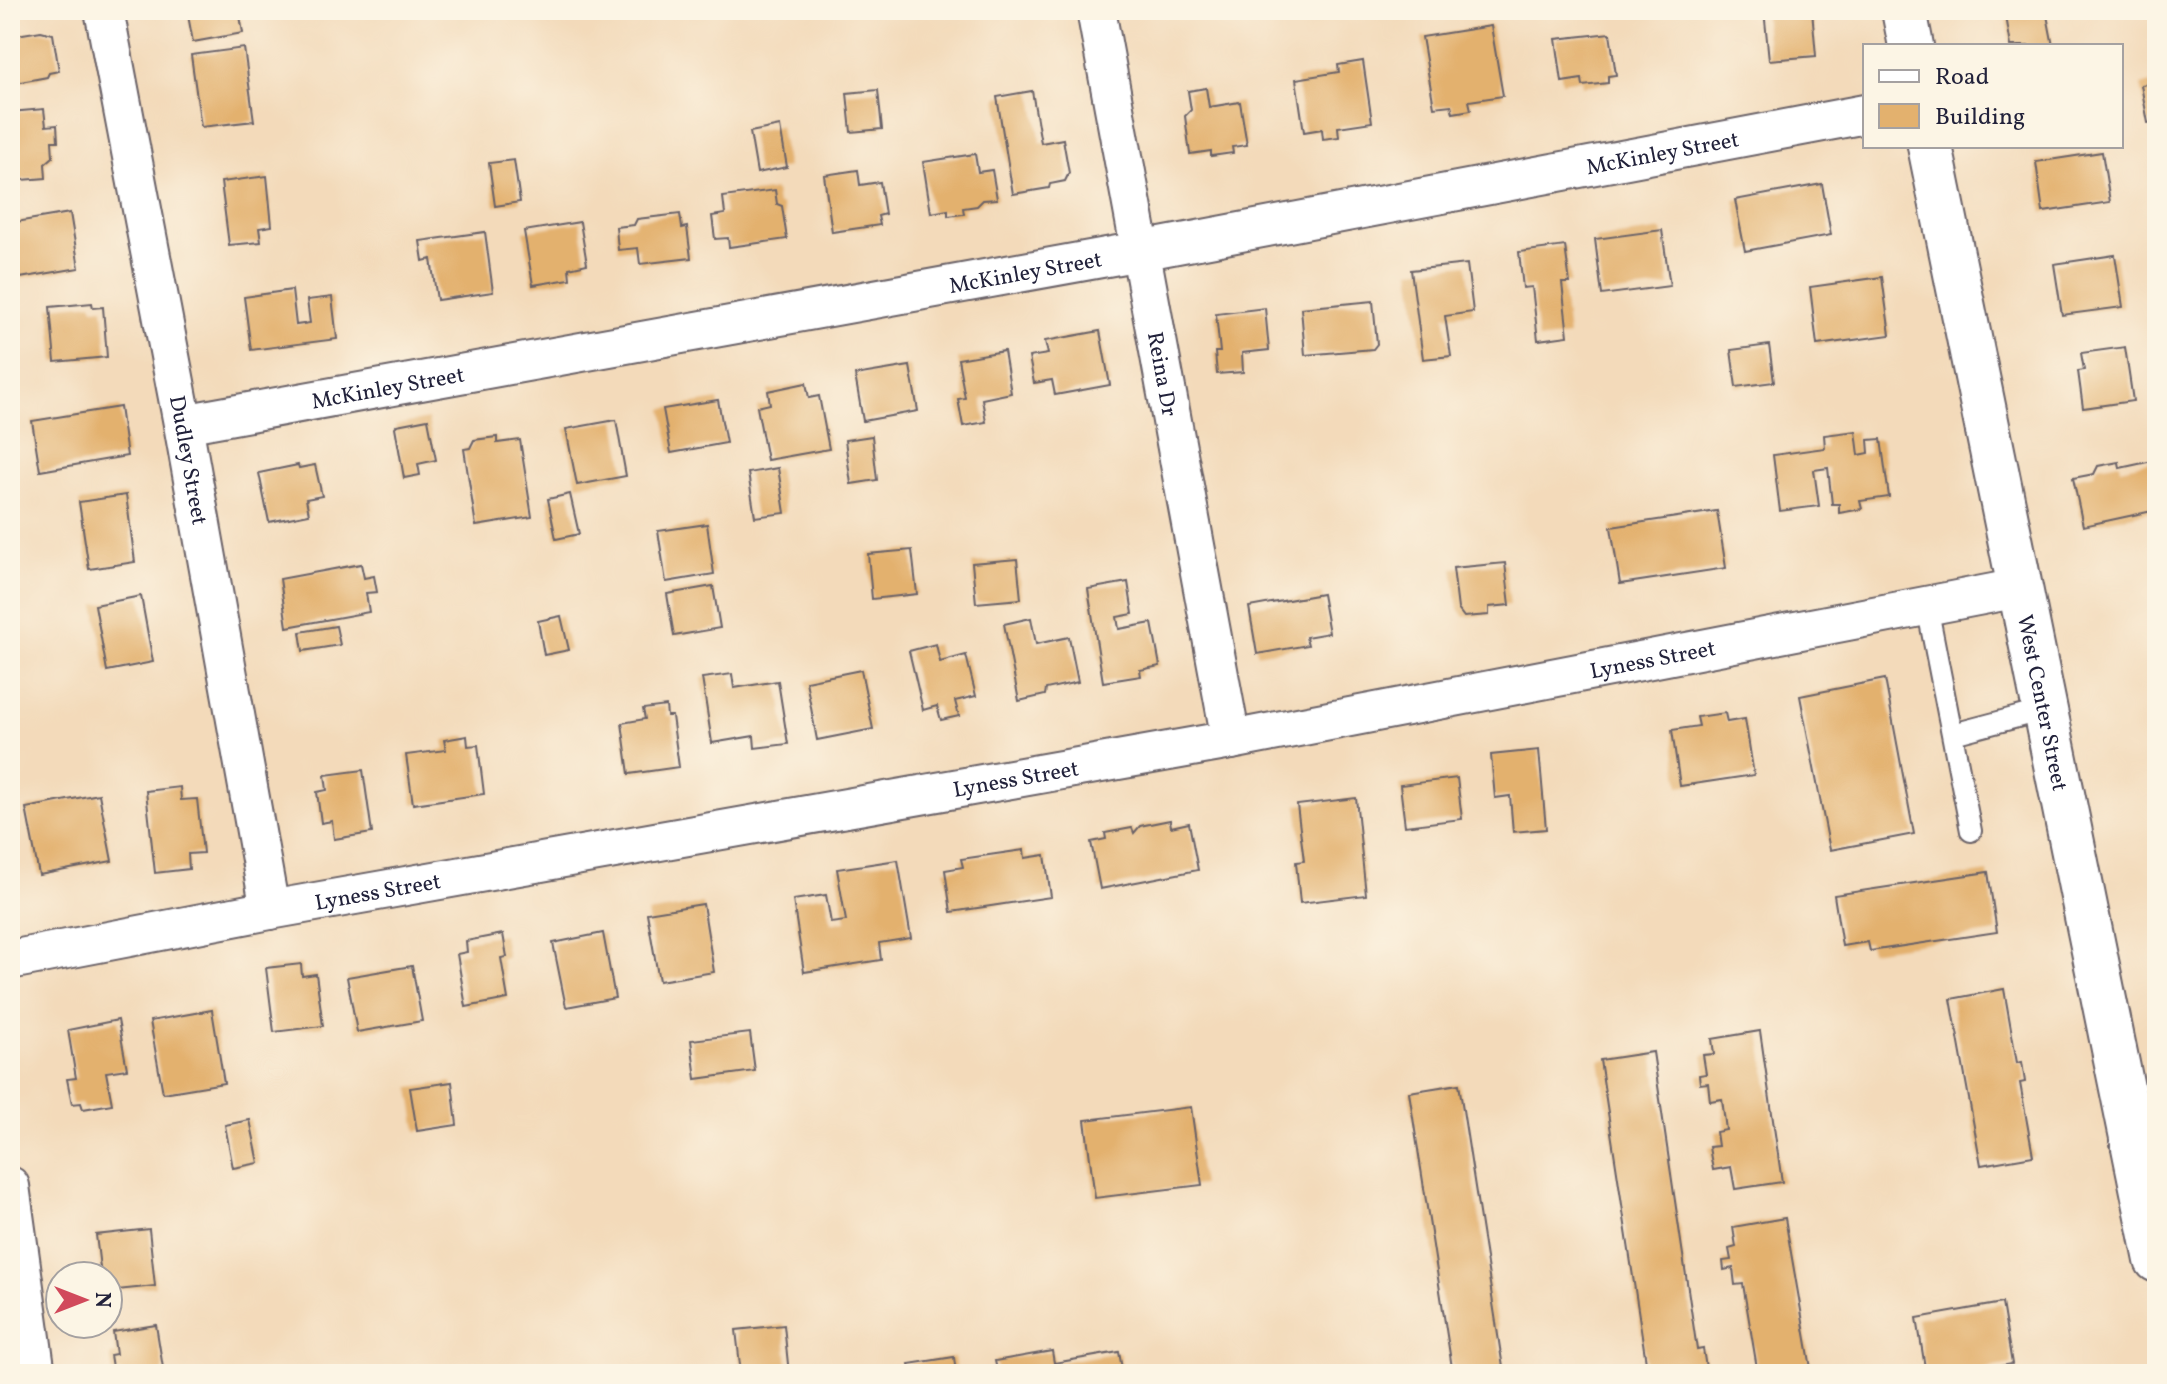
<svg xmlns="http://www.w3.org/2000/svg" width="2167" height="1384" font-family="Vollkorn,serif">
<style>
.building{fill:#e3b16e}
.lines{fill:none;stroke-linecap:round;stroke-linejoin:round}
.lane-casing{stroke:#6b6267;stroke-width:24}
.street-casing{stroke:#6b6267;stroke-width:42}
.secondary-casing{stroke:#6b6267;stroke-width:48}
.lane{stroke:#fff;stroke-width:20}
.street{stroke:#fff;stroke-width:38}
.secondary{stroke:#fff;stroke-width:44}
.labels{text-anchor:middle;stroke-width:7;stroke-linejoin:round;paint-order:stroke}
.street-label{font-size:22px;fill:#22223b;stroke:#fcf5e5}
</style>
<rect width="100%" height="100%" fill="#fcf5e5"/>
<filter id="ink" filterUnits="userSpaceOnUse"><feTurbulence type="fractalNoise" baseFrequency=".0125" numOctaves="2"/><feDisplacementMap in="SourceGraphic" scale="16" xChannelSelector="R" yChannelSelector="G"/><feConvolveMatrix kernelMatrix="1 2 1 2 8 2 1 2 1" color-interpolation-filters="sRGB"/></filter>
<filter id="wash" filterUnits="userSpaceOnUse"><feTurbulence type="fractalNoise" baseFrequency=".006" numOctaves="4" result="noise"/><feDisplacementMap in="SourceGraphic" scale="32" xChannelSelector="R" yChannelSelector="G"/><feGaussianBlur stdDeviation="1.8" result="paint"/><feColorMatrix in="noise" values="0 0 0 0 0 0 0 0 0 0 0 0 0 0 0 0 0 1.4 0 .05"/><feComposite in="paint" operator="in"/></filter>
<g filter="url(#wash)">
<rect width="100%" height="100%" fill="#f3daba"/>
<g id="blocks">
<!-- building -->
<path class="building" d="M 187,10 L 239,10 L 243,33 L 193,42 Z
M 1764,10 L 1812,10 L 1816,56 L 1769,60 Z
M 2005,10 L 2046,10 L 2053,46 L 2011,46 Z
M 1491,26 L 1503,96 L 1469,101 L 1471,110 L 1453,113 L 1451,105 L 1434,107 L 1422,37 Z
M 41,31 L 53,34 L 59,71 L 49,73 L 47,77 L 10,84 L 10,36 Z
M 1610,33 L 1616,75 L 1608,76 L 1608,83 L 1583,86 L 1582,79 L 1562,82 L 1556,39 Z
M 244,48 L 254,121 L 201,127 L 191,55 Z
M 1363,61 L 1372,122 L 1338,127 L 1339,137 L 1323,139 L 1322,129 L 1304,132 L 1296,79 L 1339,72 L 1338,65 Z
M 2157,82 L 2157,122 L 2148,123 L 2141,85 Z
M 1206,88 L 1209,107 L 1240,102 L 1247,145 L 1232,147 L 1233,153 L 1211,156 L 1211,151 L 1190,154 L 1185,116 L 1191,110 L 1188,91 Z
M 878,90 L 882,129 L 851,132 L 847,93 Z
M 1032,91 L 1041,143 L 1063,139 L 1069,173 L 1065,181 L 1050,184 L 1049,188 L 1013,194 L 997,97 Z
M 44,109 L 46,126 L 57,125 L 58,141 L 52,141 L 53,157 L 45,164 L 46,178 L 10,181 L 10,112 Z
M 780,126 L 787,167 L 757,173 L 750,132 Z
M 2102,152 L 2110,202 L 2043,212 L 2036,162 Z
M 975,154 L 978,172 L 992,170 L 997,199 L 983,200 L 977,206 L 963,208 L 964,214 L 948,216 L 948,210 L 931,213 L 923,162 Z
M 514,160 L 520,202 L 495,206 L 489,163 Z
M 858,170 L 860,185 L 880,182 L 885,214 L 878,216 L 880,225 L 832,232 L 824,175 Z
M 267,176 L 272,226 L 259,228 L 261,242 L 229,245 L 221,182 Z
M 1822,184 L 1831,235 L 1745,251 L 1735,200 Z
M 775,190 L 777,204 L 782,206 L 787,239 L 729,247 L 728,238 L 715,239 L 712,216 L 725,214 L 723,197 Z
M 70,213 L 79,268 L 14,279 L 10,255 L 10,223 Z
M 680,214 L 682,228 L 687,227 L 691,258 L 640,264 L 638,248 L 618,250 L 616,227 L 634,225 L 637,219 Z
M 580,222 L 587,264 L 569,268 L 570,279 L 533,285 L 524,231 Z
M 1662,230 L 1670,286 L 1602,295 L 1595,239 Z
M 485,232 L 493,292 L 437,300 L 431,259 L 423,261 L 420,241 Z
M 1565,246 L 1570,283 L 1562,283 L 1568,336 L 1538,340 L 1532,287 L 1523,288 L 1519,252 Z
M 2115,255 L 2123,307 L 2062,315 L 2054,264 Z
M 1467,264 L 1473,312 L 1445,316 L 1451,356 L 1423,359 L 1411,270 Z
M 1882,277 L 1890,335 L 1817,345 L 1810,287 Z
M 292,290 L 296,325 L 310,323 L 307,300 L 332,297 L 337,339 L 251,350 L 244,297 Z
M 1373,301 L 1377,344 L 1373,349 L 1305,355 L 1301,308 Z
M 92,303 L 93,308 L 103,307 L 107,357 L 55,362 L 50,307 Z
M 1265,308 L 1269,350 L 1242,353 L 1243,372 L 1217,374 L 1215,352 L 1220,352 L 1216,314 Z
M 1100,331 L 1110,385 L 1055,395 L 1052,380 L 1034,383 L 1029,357 L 1048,354 L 1045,341 Z
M 1769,345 L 1774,382 L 1736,387 L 1731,350 Z
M 2125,347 L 2133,401 L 2083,408 L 2078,371 L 2084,370 L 2081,353 Z
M 1004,351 L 1011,393 L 982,399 L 986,422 L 963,426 L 958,399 L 965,398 L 958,359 Z
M 910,366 L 918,411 L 863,421 L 855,375 Z
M 806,383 L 809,398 L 819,396 L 829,449 L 767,460 L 757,407 L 770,404 L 768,391 Z
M 718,400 L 726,443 L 671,453 L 663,409 Z
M 120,407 L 127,456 L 40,471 L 32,421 Z
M 428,419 L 436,460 L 418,464 L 420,475 L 404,478 L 395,427 L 397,425 Z
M 616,420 L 626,476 L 577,485 L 566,429 Z
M 1856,431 L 1859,455 L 1869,453 L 1868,440 L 1881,439 L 1889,497 L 1860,501 L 1862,509 L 1839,513 L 1839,504 L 1832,504 L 1828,468 L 1814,470 L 1819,506 L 1780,511 L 1773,455 L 1825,448 L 1824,435 Z
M 872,436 L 877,480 L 851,484 L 845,440 Z
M 497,437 L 497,443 L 520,440 L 532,517 L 476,526 L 464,449 L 470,448 L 474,440 Z
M 2157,460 L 2157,510 L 2083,526 L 2073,478 L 2094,474 L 2098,466 L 2119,462 L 2120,468 Z
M 298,465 L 299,468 L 315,465 L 322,496 L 306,499 L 309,514 L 269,522 L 259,473 Z
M 778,468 L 785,513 L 755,517 L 748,473 Z
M 570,494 L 579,534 L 556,539 L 548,499 Z
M 126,495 L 135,562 L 89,569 L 79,502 Z
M 1717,511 L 1726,568 L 1620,584 L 1611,527 Z
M 707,524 L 714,574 L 666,582 L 658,531 Z
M 912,550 L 917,594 L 872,599 L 868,554 Z
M 1017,559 L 1021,599 L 976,603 L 972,563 Z
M 1505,563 L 1510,605 L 1489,607 L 1489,615 L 1464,617 L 1458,609 L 1453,568 Z
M 361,564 L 364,578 L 374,576 L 377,592 L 366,593 L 369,612 L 287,627 L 280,579 Z
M 1128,582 L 1133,614 L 1117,617 L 1119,629 L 1152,623 L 1160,666 L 1140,670 L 1141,676 L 1103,682 L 1088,589 Z
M 713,586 L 720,628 L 674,636 L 667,594 Z
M 1322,594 L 1329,633 L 1306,637 L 1308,645 L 1257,654 L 1249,607 Z
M 141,596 L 153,662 L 107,671 L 95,605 Z
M 561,616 L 569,650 L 544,655 L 538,621 Z
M 1031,618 L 1036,644 L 1069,637 L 1078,682 L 1046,689 L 1045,695 L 1019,701 L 1004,624 Z
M 336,626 L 340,645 L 303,651 L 300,632 Z
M 936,644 L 940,662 L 966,655 L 976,696 L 955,701 L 959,716 L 941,720 L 937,706 L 923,710 L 909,651 Z
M 861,670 L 873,729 L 817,740 L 806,681 Z
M 732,674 L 734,688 L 778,681 L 788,744 L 755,748 L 754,736 L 712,743 L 702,678 Z
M 1885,679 L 1914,834 L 1830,850 L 1800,696 Z
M 666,706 L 667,716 L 672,716 L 679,767 L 629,774 L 622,723 L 645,719 L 643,709 Z
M 1725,713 L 1727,722 L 1745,719 L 1754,775 L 1680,786 L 1672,730 L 1699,726 L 1697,717 Z
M 467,736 L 468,746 L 478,745 L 484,794 L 413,804 L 406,755 L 446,750 L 444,740 Z
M 1539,750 L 1546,829 L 1513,832 L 1510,796 L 1495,798 L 1491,755 Z
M 363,770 L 372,833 L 334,839 L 332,821 L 321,823 L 317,792 L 327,790 L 325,775 Z
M 1457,778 L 1462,819 L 1405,826 L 1400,785 Z
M 180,787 L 181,800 L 197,799 L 203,853 L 188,854 L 189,869 L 155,873 L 146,791 Z
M 99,794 L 112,861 L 39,875 L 26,808 Z
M 1356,798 L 1366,895 L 1300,903 L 1296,862 L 1304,861 L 1297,805 Z
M 1170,820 L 1171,827 L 1189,823 L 1198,870 L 1100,889 L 1091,842 L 1106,839 L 1105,833 L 1132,828 L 1134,833 L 1140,826 Z
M 1024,850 L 1025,858 L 1045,855 L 1051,897 L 951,912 L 945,870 L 963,867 L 961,859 Z
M 898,860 L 911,938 L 879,943 L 881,960 L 804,972 L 793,900 L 826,895 L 831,923 L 846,921 L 837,869 Z
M 1988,872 L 1997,932 L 1870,951 L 1868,942 L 1842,946 L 1834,895 Z
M 703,904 L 714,972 L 659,981 L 647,913 Z
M 603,933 L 615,998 L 566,1007 L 553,943 Z
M 503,934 L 507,957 L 501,958 L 508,999 L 466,1007 L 457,954 L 467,952 L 466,941 Z
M 301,964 L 302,976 L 316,974 L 323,1026 L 274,1032 L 266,968 Z
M 412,966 L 422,1021 L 357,1032 L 347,977 Z
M 2004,989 L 2017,1063 L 2022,1062 L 2025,1082 L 2020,1083 L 2033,1156 L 1981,1165 L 1951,999 Z
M 212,1010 L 224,1083 L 163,1093 L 150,1021 Z
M 118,1020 L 127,1069 L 106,1072 L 112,1104 L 83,1109 L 81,1103 L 72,1104 L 67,1079 L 76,1078 L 68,1030 Z
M 1760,1031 L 1782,1182 L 1735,1189 L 1731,1167 L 1713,1170 L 1709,1147 L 1718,1146 L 1716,1132 L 1726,1130 L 1722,1099 L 1710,1101 L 1708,1083 L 1700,1084 L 1699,1075 L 1706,1074 L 1703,1055 L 1714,1054 L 1712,1039 Z
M 750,1033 L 755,1071 L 696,1079 L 691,1040 Z
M 1653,1052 L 1697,1350 L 1703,1349 L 1707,1374 L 1643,1374 L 1641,1363 L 1646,1362 L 1600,1060 Z
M 452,1082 L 457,1125 L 417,1131 L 410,1088 Z
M 1459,1084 L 1504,1374 L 1453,1374 L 1409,1092 Z
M 1191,1107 L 1202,1185 L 1095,1198 L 1085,1120 Z
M 250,1120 L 259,1163 L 233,1168 L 225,1125 Z
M 1785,1218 L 1812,1374 L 1758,1374 L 1743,1284 L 1735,1285 L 1733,1268 L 1724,1270 L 1723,1261 L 1731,1260 L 1729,1249 L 1736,1247 L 1733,1227 Z
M 149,1229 L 155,1286 L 108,1291 L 108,1276 L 101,1276 L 96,1235 Z
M 2002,1303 L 2012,1364 L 1956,1374 L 1926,1374 L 1917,1318 Z
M 156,1325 L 164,1374 L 121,1374 L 121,1371 L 113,1373 L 110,1355 L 116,1354 L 113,1332 Z
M 784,1325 L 789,1374 L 741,1374 L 736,1330 Z
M 1052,1351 L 1054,1363 L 1119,1352 L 1123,1374 L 998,1374 L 995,1361 Z
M 954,1357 L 956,1374 L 911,1374 L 909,1364 Z"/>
</g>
</g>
<g filter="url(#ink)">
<use href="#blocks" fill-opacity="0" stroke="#6b6267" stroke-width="2"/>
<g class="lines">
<defs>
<path id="lane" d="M 1927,606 L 1971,831
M 1953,734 L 2044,710"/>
<g id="street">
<path id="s1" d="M 104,10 L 183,424 L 270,910"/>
<path id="s2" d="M 1096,10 L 1231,740"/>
<path id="s3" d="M 183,424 L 1140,251 L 1865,114"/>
<path id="s4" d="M 10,960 L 270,910 L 1231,740 L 2019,588"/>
<path d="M 10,1186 L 36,1374"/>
</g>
<g id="secondary">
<path d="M 1904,10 L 1911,46"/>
<path id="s5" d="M 1930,146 L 2157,1260"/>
</g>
</defs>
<!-- lane casing -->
<use href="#lane" class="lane-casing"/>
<!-- street casing -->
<use href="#street" class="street-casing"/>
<!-- secondary casing -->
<use href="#secondary" class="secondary-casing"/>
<!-- lane -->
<use href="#lane" class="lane"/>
<!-- street -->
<use href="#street" class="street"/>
<!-- secondary -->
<use href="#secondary" class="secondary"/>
</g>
</g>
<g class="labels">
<!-- street labels -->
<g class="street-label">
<text dy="8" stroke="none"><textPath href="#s3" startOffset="1504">McKinley Street</textPath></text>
<text dy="8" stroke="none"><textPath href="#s3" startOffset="856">McKinley Street</textPath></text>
<text dy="8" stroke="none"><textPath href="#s2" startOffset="370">Reina Dr</textPath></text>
<text dy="8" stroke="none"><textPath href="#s3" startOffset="208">McKinley Street</textPath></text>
<text dy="8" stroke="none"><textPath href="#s1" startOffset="458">Dudley Street</textPath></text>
<text dy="8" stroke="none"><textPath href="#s4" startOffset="1670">Lyness Street</textPath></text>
<text dy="8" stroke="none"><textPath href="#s5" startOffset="568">West Center Street</textPath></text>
<text dy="8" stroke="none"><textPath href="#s4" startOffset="1022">Lyness Street</textPath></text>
<text dy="8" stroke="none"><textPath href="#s4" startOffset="374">Lyness Street</textPath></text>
</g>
</g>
<!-- margin -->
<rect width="2167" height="1384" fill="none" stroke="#fcf5e5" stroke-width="40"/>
<!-- legend -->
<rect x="1863" y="44" width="260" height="104" fill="#fcf5e5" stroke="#a5a1a1" stroke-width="2"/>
<rect x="1879" y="70" width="40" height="12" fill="#ffffff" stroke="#a5a1a1" stroke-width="2"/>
<text x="1935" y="84" font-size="24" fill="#22223b">Road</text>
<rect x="1879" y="104" width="40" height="24" fill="#e3b16e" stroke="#a5a1a1" stroke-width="2"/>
<text x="1935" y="124" font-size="24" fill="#22223b">Building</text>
<!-- north arrow -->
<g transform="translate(84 1300) rotate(90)"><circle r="38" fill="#fcf5e5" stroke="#a5a1a1" stroke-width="2"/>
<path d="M0-6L14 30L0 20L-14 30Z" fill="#d1495b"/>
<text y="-12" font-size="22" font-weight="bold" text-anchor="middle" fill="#22223b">N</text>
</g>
</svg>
